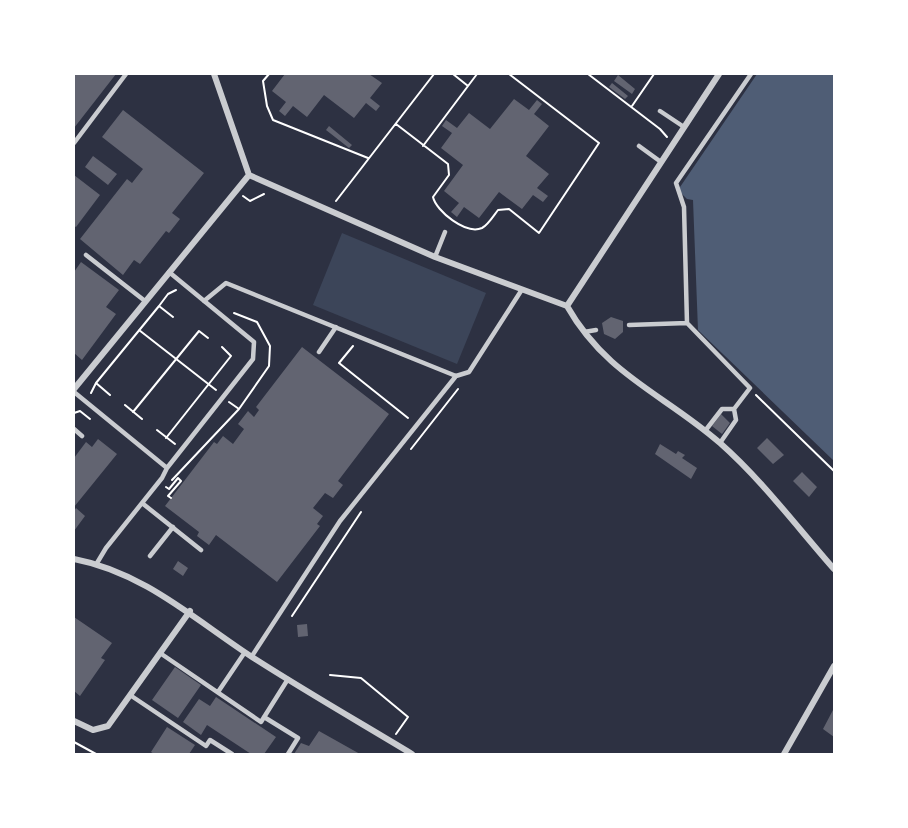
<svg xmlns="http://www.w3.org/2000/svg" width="908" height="828" font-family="Overpass,sans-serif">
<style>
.green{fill:#3c4559}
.water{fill:#4f5d75}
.building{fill:#626471}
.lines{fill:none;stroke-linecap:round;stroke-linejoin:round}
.path{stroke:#fff;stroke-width:2}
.service{stroke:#caccd0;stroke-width:4.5}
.minor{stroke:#caccd0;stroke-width:6}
</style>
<rect width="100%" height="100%" fill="#2d3142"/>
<!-- green -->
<path class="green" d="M 342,233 L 486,293 L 457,364 L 313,305 Z"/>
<!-- water -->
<path class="water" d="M 757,74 L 834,74 L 834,461 L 698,330 L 693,200 L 687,199 L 678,190 Z"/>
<!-- building -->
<path class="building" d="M 74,74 L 116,74 L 74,128 Z
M 285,74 L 369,74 L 382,83 L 370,98 L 380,106 L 376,111 L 366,103 L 354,118 L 324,95 L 307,117 L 293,106 L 285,116 L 279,111 L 286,102 L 272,91 Z
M 618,75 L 635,89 L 632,94 L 614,81 Z
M 612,83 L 628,96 L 625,99 L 609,87 Z
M 514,99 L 529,110 L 537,100 L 542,104 L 534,114 L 549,126 L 526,156 L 549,174 L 537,188 L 548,196 L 543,202 L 533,195 L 522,209 L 499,192 L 479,218 L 464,207 L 457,217 L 451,212 L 459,203 L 444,191 L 463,165 L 441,148 L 452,133 L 442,126 L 446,120 L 457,128 L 469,113 L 490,129 Z
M 123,110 L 204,173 L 172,213 L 180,219 L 169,233 L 166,231 L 140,264 L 134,260 L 123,275 L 80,239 L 127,179 L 132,183 L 143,169 L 102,137 Z
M 329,126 L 352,145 L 349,148 L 326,130 Z
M 93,156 L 117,174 L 108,185 L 85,167 Z
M 74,175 L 100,195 L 76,227 L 74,226 Z
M 81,262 L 119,290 L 106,307 L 116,314 L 82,360 L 74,353 L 74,272 Z
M 611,317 L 623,321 L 623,332 L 615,339 L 604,334 L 602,323 Z
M 302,347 L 389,414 L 338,481 L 343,485 L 333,498 L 325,493 L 313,508 L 323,516 L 317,524 L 320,526 L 277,582 L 216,535 L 209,545 L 197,536 L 199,532 L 165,506 L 214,442 L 217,444 L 223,436 L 233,444 L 244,429 L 238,424 L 248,411 L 254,417 L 259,410 L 256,407 Z
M 721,414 L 730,423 L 722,434 L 712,426 Z
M 767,438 L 784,455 L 773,464 L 757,448 Z
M 98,439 L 117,454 L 74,507 L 74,458 L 86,442 L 92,447 Z
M 660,444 L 676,454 L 678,451 L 685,455 L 682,458 L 697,468 L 691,479 L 655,454 Z
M 802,472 L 817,487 L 809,497 L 793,481 Z
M 76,508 L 85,516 L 74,531 L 74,511 Z
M 178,561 L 188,568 L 183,576 L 173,569 Z
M 74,617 L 112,643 L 101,658 L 105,660 L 80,696 L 74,691 Z
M 307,624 L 308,636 L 298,637 L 297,625 Z
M 175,667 L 201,685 L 178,718 L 152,700 Z
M 216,697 L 276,737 L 264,754 L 251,754 L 207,725 L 201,735 L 183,722 L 199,699 L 210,706 Z
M 833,710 L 834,711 L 834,737 L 823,729 Z
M 167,727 L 195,745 L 189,754 L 154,754 L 151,752 Z
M 319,731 L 360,754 L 294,754 L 301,743 L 309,746 Z"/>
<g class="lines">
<!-- path -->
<path class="path" d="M 269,74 L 263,81 L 267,106 L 273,120 L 368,158
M 453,74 L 468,86
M 588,74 L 660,129 L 667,137
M 632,106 L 654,74
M 396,124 L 448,164 L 449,175 L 433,197 C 436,211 466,235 482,228 C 488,225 494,215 498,210 L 509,209 L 539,233 L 599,143 L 509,74
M 423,146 L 477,74
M 243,196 L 250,201 L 264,194
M 336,201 L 434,74
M 159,306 L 168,294 L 176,290
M 139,330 L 216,390
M 353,346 L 339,363 L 408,418
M 91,393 L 96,383
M 110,395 L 96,383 L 159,306 L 173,317
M 756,395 L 834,471
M 229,402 L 239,409
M 125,405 L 142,419
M 80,411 L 90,419
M 133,412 L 199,331 L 208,338
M 74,413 L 80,411
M 157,430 L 175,444
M 166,438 L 231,356 L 222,347
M 411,449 L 458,389
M 172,480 L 239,409 L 269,366 L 270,346 L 257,322 L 234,313
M 166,487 L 169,489 L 178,478 L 181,481 L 168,496 L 171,498
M 292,616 L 361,512
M 330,675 L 361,678 L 408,717 L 396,734
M 74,742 L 96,754"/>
<!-- service -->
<path class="service" d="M 660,111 L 684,127
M 74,143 L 126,74
M 639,146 L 661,162
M 86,255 L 145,301
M 435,257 L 445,232
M 204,301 L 226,283 L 456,376 L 469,372 L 521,291
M 629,325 L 687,323
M 584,332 L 596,330
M 319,352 L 336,327
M 74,392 L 167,468
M 74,429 L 82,436
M 705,431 L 722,409 L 734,409 L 750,388 L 687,323 L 684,207 L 676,183 L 751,74
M 720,443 L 736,420 L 734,409
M 142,503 L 201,550
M 150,556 L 173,527
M 97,563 L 106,548 L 162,478 L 167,468 L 253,359 L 254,342 L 169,272
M 160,653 L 261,722 L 288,679
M 252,656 L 340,521 L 456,376
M 218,692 L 245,652
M 130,695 L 206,746 L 210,740 L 232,754
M 264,717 L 298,738 L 288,754"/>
<!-- minor -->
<path class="minor" d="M 214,74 L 249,175
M 249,175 L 435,257 L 567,306
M 567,306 C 606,375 664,394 720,443 C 762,480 797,527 834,569
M 567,306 L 719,74
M 74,389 L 249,175
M 74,559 C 143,572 194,619 252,657 C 305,691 359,722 412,754
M 74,721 L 93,730 L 108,726 L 190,611
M 784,754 L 834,666"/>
</g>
<!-- border -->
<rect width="908" height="828" fill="none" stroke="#ffffff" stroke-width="150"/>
</svg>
